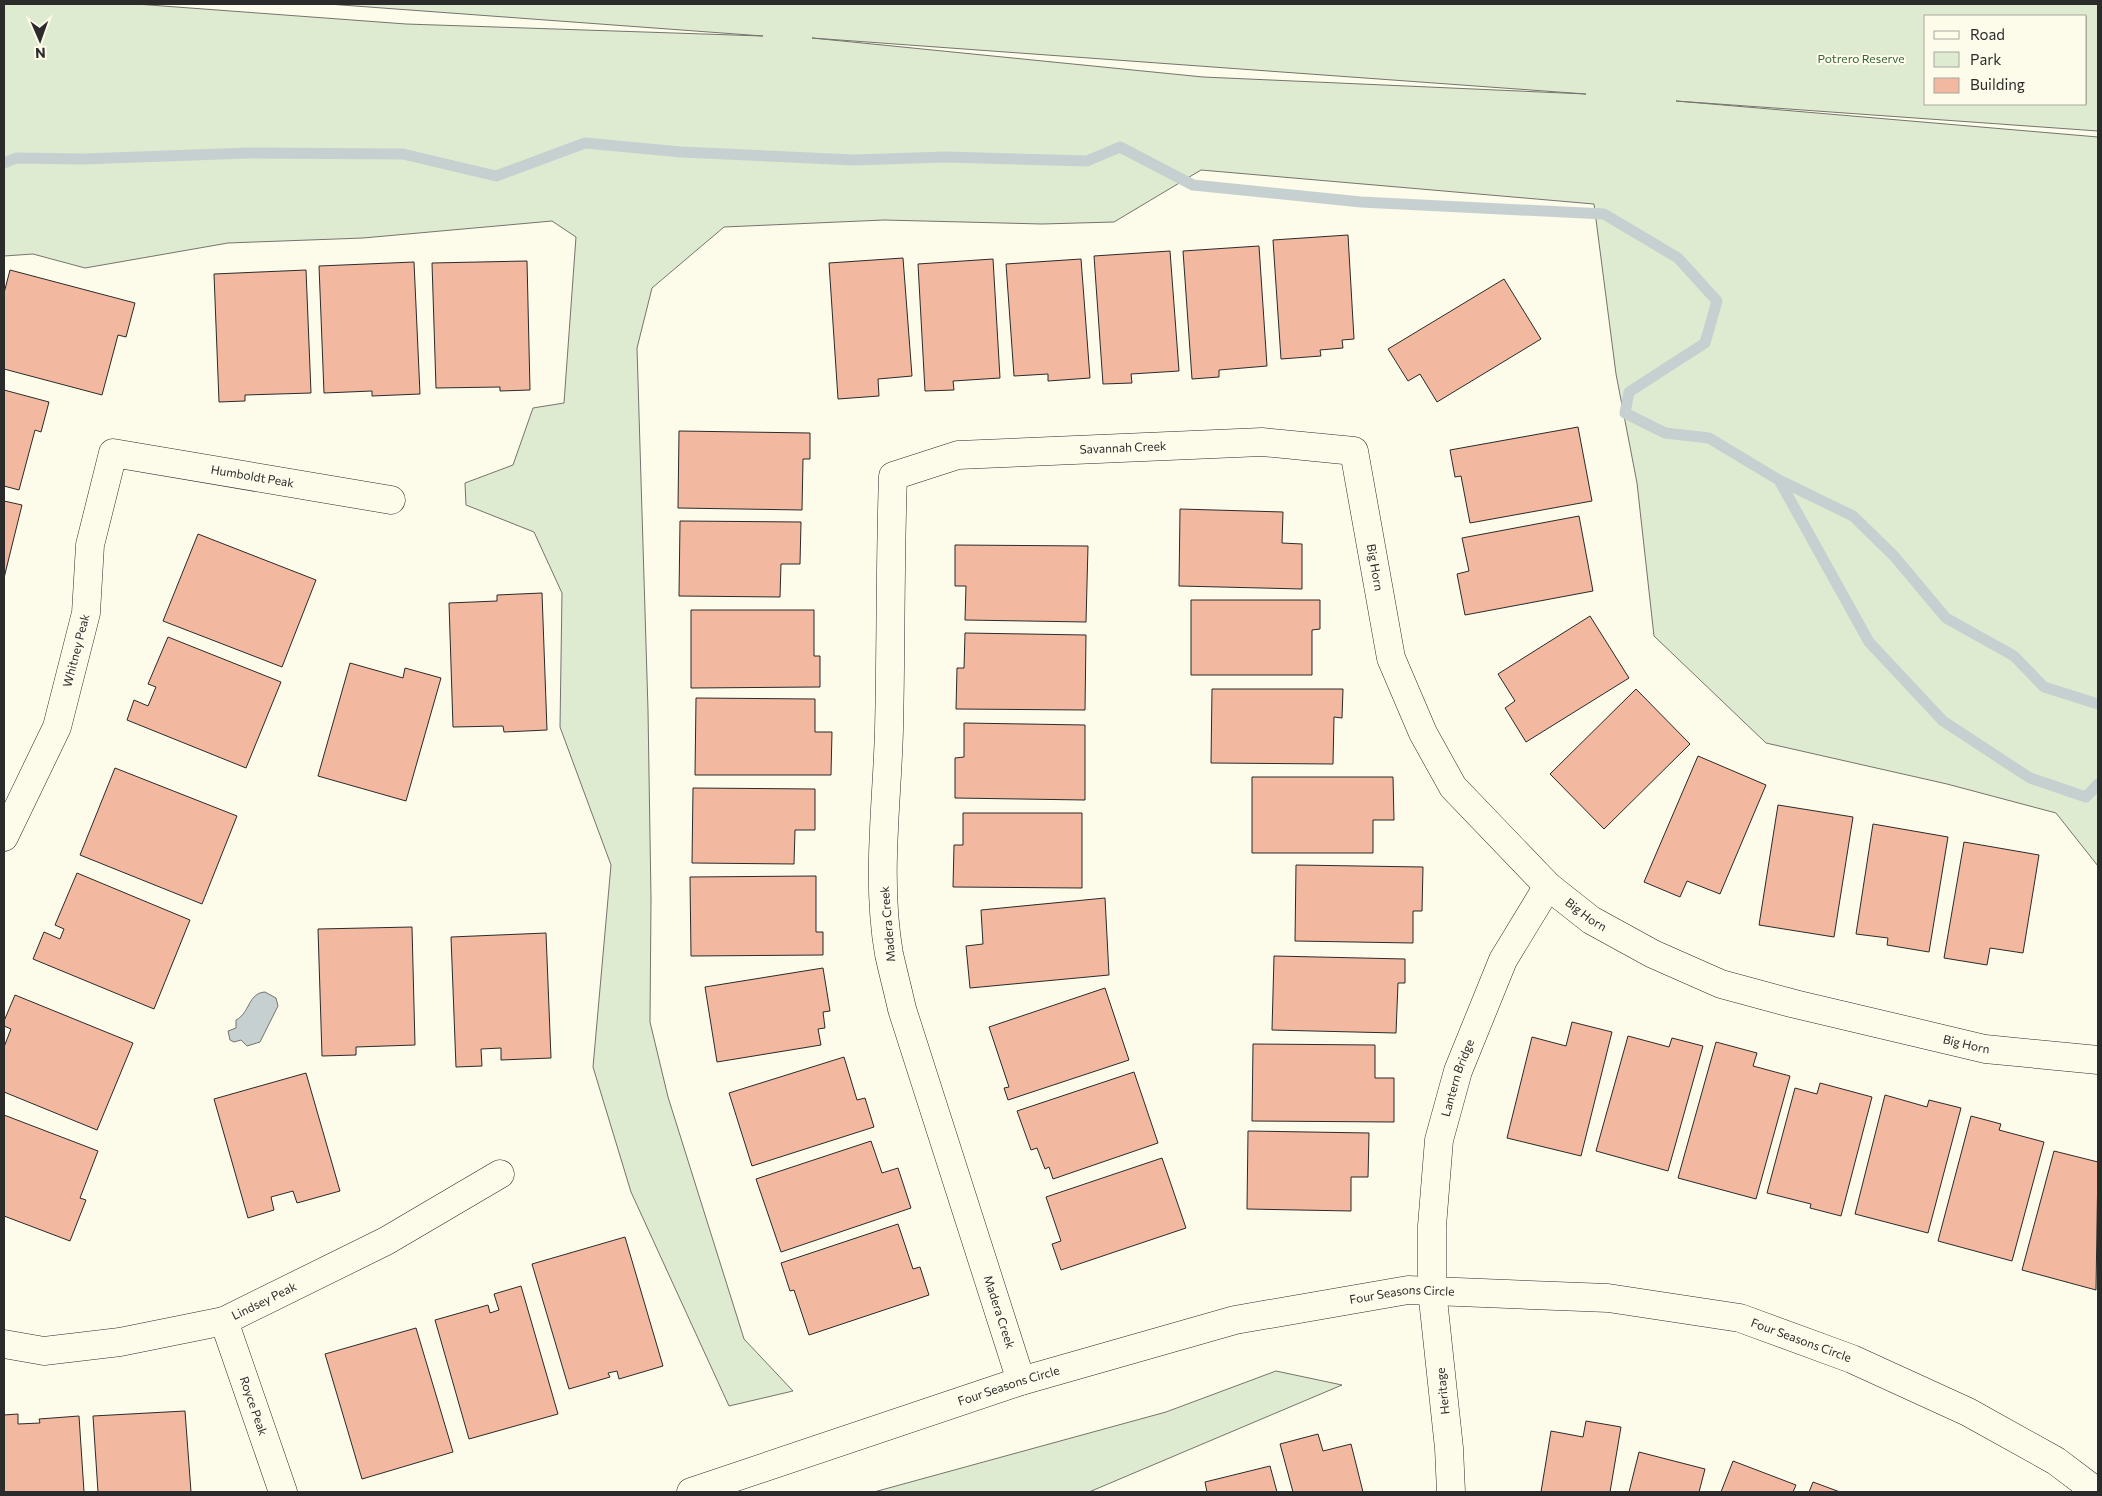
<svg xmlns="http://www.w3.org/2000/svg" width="2102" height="1496" font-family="Commissioner,sans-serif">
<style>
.green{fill:#deebd1;stroke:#74746e;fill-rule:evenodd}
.water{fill:#c7d0d0;stroke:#74746e}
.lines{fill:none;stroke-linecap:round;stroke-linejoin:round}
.stream{stroke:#c7d0d0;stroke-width:11}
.building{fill:#f2b8a0;stroke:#2b2b2b}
.minor-casing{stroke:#2b2b2b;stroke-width:29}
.minor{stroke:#fdfbea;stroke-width:28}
.labels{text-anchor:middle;stroke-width:4;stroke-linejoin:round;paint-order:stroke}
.park-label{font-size:12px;fill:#34623c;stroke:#fdfbea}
.street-label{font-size:12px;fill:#2b2b2b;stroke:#fdfbea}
</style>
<rect width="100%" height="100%" fill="#fdfbea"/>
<!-- green -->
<path class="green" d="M 4,4 L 136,4 L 406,24 L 763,36 L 328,4 L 2098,4 L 2098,131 L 1676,101 L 2098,137 L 2098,866 L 2056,813 L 1947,784 L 1766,743 L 1654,636 L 1637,483 L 1616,374 L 1594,204 L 1201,170 L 1114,222 L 1042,224 L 884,220 L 724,227 L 652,288 L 637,348 L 648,710 L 651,899 L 650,1022 L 668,1097 L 744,1339 L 793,1391 L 729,1406 L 631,1192 L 593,1067 L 611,865 L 560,727 L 562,593 L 534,532 L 466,505 L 465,483 L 513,465 L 533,408 L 564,403 L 576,237 L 552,221 L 363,238 L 228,243 L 85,268 L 33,254 L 4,256 ZM 1926,16 L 2086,16 L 2086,104 L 1926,104 ZM 812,38 L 1586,94 L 1203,77 Z
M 1276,1371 L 1342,1385 L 1089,1492 L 874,1492 L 1166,1412 Z"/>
<!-- water -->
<path class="water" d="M 265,992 L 276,998 L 278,1006 L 260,1042 L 247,1046 L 241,1040 L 234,1042 L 230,1040 L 228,1031 L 236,1028 L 236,1020 C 250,1013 248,993 265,992 Z"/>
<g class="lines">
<!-- stream -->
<path class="stream" d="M 4,163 L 16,158 L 83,159 L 248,153 L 403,154 L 496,176 L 585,143 L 681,152 L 854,160 L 945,157 L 1087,161 L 1120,147 L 1193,185 L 1361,202 L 1604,214 L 1678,258 L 1717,301 L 1705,343 L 1629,392 L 1625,413 L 1665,433 L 1709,438 L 1779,480 L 1869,642 L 1943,721 L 2030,778 L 2086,797 L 2098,784
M 1779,480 L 1853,516 L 1894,556 L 1946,618 L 2014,656 L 2044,687 L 2098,704"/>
</g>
<!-- building -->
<path class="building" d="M 1348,235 L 1354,339 L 1342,340 L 1343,348 L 1320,350 L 1321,356 L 1281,359 L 1273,240 Z
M 1259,246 L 1267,366 L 1219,370 L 1219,377 L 1192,379 L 1183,251 Z
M 1170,251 L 1179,371 L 1131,374 L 1132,383 L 1103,384 L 1094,256 Z
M 903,258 L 912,376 L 878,379 L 879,396 L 838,399 L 829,263 Z
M 993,259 L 1000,378 L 953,381 L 954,390 L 925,391 L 918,264 Z
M 1081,259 L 1090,378 L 1048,381 L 1048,374 L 1014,376 L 1006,264 Z
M 527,261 L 530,390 L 500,391 L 500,387 L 436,388 L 432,263 Z
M 414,262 L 420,394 L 372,396 L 372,391 L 324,393 L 319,266 Z
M 10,270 L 135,303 L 126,337 L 118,335 L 102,395 L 4,369 L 4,293 Z
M 306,270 L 311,393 L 245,395 L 245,401 L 219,402 L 214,274 Z
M 1504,279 L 1541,339 L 1437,402 L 1420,374 L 1408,381 L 1388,349 Z
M 4,390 L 49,402 L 41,432 L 35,430 L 19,490 L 4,486 Z
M 1578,427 L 1592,501 L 1470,523 L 1461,476 L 1455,477 L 1450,450 Z
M 679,431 L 810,433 L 810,459 L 803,459 L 802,510 L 678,508 Z
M 4,501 L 22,505 L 4,578 Z
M 1180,509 L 1283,512 L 1282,543 L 1302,544 L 1302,589 L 1179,586 Z
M 1579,516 L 1593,591 L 1465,615 L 1457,574 L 1469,571 L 1462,538 Z
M 680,521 L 801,522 L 800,564 L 781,564 L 780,597 L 679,596 Z
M 198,534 L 316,580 L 282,667 L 163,621 Z
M 955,545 L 1088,546 L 1086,622 L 965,620 L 966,586 L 955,586 Z
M 542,593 L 547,730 L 504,732 L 503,726 L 453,727 L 449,603 L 497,601 L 497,595 Z
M 1191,600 L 1320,600 L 1320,629 L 1312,630 L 1312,675 L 1191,675 Z
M 691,610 L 814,610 L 814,656 L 820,656 L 820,687 L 691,688 Z
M 1590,616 L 1629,678 L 1526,742 L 1505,708 L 1515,701 L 1498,674 Z
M 965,633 L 1086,635 L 1085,710 L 956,709 L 957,668 L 964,668 Z
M 168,637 L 281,682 L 246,768 L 127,720 L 134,700 L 148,706 L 156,687 L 148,684 Z
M 350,663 L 403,678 L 405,668 L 441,678 L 406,801 L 318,776 Z
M 1212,689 L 1343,689 L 1342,718 L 1334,717 L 1333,764 L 1211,763 Z
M 1636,689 L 1690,744 L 1604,829 L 1550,774 Z
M 696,698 L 815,699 L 815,732 L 832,732 L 831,775 L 695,775 Z
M 964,723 L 1085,725 L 1085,800 L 955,798 L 955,758 L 964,757 Z
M 1698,756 L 1766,785 L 1720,894 L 1687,881 L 1680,897 L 1644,882 Z
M 115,768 L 237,816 L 202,904 L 80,855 Z
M 1252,777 L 1393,777 L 1394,820 L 1373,820 L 1373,853 L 1252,853 Z
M 693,788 L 815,789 L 815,830 L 795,830 L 794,864 L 692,863 Z
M 1778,805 L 1853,817 L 1834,937 L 1759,925 Z
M 963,813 L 1082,813 L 1082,888 L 953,887 L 954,845 L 963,845 Z
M 1873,824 L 1948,837 L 1929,952 L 1887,945 L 1888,938 L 1856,934 Z
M 1964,842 L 2039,855 L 2023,953 L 1990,948 L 1987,965 L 1944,958 Z
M 1296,865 L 1423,867 L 1422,911 L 1413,911 L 1413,943 L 1295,941 Z
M 77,873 L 190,920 L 154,1009 L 33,959 L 44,932 L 60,939 L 64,929 L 55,925 Z
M 816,876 L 816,932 L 823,932 L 823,955 L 691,956 L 690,877 Z
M 1105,898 L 1109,975 L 970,988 L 966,946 L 983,944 L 981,910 Z
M 412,927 L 415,1045 L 356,1047 L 356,1055 L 322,1056 L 318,929 Z
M 546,933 L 551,1058 L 501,1060 L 501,1048 L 481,1049 L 482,1066 L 456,1067 L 451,937 Z
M 1274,956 L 1405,959 L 1405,983 L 1398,983 L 1396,1033 L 1272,1030 Z
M 823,968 L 830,1011 L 823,1012 L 825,1028 L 818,1029 L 821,1045 L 717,1062 L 705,987 Z
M 1105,988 L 1129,1060 L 1008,1100 L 1004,1088 L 1009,1087 L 989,1027 Z
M 15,995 L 133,1043 L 97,1130 L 4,1092 L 4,1047 L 11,1029 L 4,1026 L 4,1021 Z
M 1572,1022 L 1612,1032 L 1581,1156 L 1507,1138 L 1532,1037 L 1566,1046 Z
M 1628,1036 L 1669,1047 L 1672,1038 L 1703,1046 L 1668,1171 L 1596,1151 Z
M 1716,1042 L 1757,1053 L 1753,1066 L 1790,1076 L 1756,1199 L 1678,1178 Z
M 1253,1044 L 1375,1045 L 1375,1078 L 1394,1078 L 1394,1122 L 1252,1121 Z
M 844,1057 L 857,1100 L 865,1098 L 874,1127 L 752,1166 L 729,1093 Z
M 1134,1072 L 1158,1143 L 1053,1179 L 1049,1167 L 1045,1169 L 1037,1148 L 1031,1150 L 1017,1111 Z
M 306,1073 L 340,1191 L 297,1203 L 293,1191 L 271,1197 L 274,1210 L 248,1218 L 214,1099 Z
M 1820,1083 L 1872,1097 L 1841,1216 L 1810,1208 L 1811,1204 L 1767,1193 L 1795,1088 L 1817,1094 Z
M 1885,1095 L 1927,1107 L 1929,1100 L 1961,1108 L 1928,1233 L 1855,1214 Z
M 4,1115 L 98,1151 L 80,1198 L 86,1200 L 70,1241 L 4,1216 Z
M 1971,1116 L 2001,1124 L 1999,1130 L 2044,1142 L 2012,1261 L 1938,1241 Z
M 1248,1131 L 1369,1133 L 1368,1177 L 1351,1177 L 1351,1211 L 1247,1209 Z
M 871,1141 L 882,1173 L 898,1168 L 911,1208 L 781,1252 L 756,1179 Z
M 2054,1151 L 2098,1162 L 2096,1290 L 2022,1270 Z
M 1162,1158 L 1186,1228 L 1061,1270 L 1052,1244 L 1061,1241 L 1046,1197 Z
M 898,1224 L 913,1269 L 920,1267 L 929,1295 L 809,1335 L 794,1290 L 790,1291 L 781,1263 Z
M 625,1237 L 663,1366 L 619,1379 L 617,1371 L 608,1373 L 610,1377 L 569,1389 L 532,1264 Z
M 521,1286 L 558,1414 L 469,1439 L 435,1320 L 488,1305 L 490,1313 L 499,1310 L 494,1294 Z
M 416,1328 L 453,1452 L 362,1479 L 325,1354 Z
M 185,1411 L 191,1492 L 98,1492 L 93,1416 Z
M 18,1414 L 18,1424 L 40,1423 L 39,1419 L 79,1416 L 84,1492 L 4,1492 L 4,1415 Z
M 1586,1421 L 1621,1427 L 1610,1492 L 1541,1492 L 1551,1431 L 1583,1437 Z
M 1318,1434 L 1323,1451 L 1351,1444 L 1363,1492 L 1293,1492 L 1280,1444 Z
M 1639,1452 L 1705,1469 L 1699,1492 L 1629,1492 Z
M 1733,1461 L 1796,1485 L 1793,1492 L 1721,1492 Z
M 1270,1466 L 1277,1492 L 1207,1492 L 1205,1482 Z
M 1813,1482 L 1840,1492 L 1809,1492 Z"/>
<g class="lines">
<defs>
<g id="minor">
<path id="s1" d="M 4,837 L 57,727 L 86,613 L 90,545 L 113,453 L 391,500"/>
<path id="s2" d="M 224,1321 L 283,1492"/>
<path id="s3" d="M 4,1344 L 44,1351 L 120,1342 L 224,1321 L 386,1241 L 500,1174"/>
<path id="s4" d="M 1021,1381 L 902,1009 C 898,991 893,972 889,954 C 876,880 887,804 889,730 C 891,646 890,561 893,476 L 958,455 L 1262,442 L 1354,451 L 1391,658 L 1423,733 L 1453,787 L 1548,886 L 1591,920 L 1653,954 L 1721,984 L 1795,1004 L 1985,1049 L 2098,1060"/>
<path id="s5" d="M 691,1492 L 1021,1381 L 1235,1320 L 1408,1290 L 1608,1298 L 1740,1318 L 1852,1359 L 1968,1412 L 2056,1461 L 2097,1492"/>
<path id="s6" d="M 1451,1492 L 1449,1448 L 1432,1290 L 1432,1226 L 1439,1140 L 1458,1071 L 1503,960 L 1548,886"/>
</g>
</defs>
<!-- minor casing -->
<use href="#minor" class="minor-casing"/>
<!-- minor -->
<use href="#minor" class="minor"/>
</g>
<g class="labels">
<!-- park labels -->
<g class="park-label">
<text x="1861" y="63">Potrero Reserve</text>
</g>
<!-- street labels -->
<g class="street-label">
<text dy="4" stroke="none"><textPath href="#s4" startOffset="1159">Savannah Creek</textPath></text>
<text dy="4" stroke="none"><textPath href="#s1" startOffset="544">Humboldt Peak</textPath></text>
<text dy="4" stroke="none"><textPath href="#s4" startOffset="1509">Big Horn</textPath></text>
<text dy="4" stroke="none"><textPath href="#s1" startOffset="201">Whitney Peak</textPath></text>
<text dy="4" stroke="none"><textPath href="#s4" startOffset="1929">Big Horn</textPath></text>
<text transform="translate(888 924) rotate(-95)" y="4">Madera Creek</text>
<text dy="4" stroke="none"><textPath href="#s4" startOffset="2334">Big Horn</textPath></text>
<text dy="4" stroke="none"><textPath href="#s6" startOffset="418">Lantern Bridge</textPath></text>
<text dy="4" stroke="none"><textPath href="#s5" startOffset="740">Four Seasons Circle</textPath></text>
<text dy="4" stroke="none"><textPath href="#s3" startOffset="268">Lindsey Peak</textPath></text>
<text transform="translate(999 1312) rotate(72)" y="4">Madera Creek</text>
<text dy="4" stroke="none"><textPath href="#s5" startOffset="1145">Four Seasons Circle</textPath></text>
<text dy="4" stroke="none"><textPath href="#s5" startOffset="335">Four Seasons Circle</textPath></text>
<text transform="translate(1443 1391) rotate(-96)" y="4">Heritage</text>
<text dy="4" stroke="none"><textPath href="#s2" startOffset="90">Royce Peak</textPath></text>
</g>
</g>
<!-- border -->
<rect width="2102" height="1496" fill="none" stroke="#2b2b2b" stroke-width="10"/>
<!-- legend -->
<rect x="1924" y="15" width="162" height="90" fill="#fdfbea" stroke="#a9a89e"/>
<rect x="1934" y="31" width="25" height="8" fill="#fdfbea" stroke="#a9a89e"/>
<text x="1970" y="40" font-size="15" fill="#2b2b2b">Road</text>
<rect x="1934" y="52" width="25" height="15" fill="#deebd1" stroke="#a9a89e"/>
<text x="1970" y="65" font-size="15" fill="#2b2b2b">Park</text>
<rect x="1934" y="78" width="25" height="15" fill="#f2b8a0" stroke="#a9a89e"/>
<text x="1970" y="90" font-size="15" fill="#2b2b2b">Building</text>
<!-- north arrow -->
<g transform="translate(40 40) rotate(178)" stroke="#fdfbea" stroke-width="4" paint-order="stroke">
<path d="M0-4L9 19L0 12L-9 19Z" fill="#2b2b2b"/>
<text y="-8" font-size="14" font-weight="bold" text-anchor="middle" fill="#2b2b2b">N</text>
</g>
</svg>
